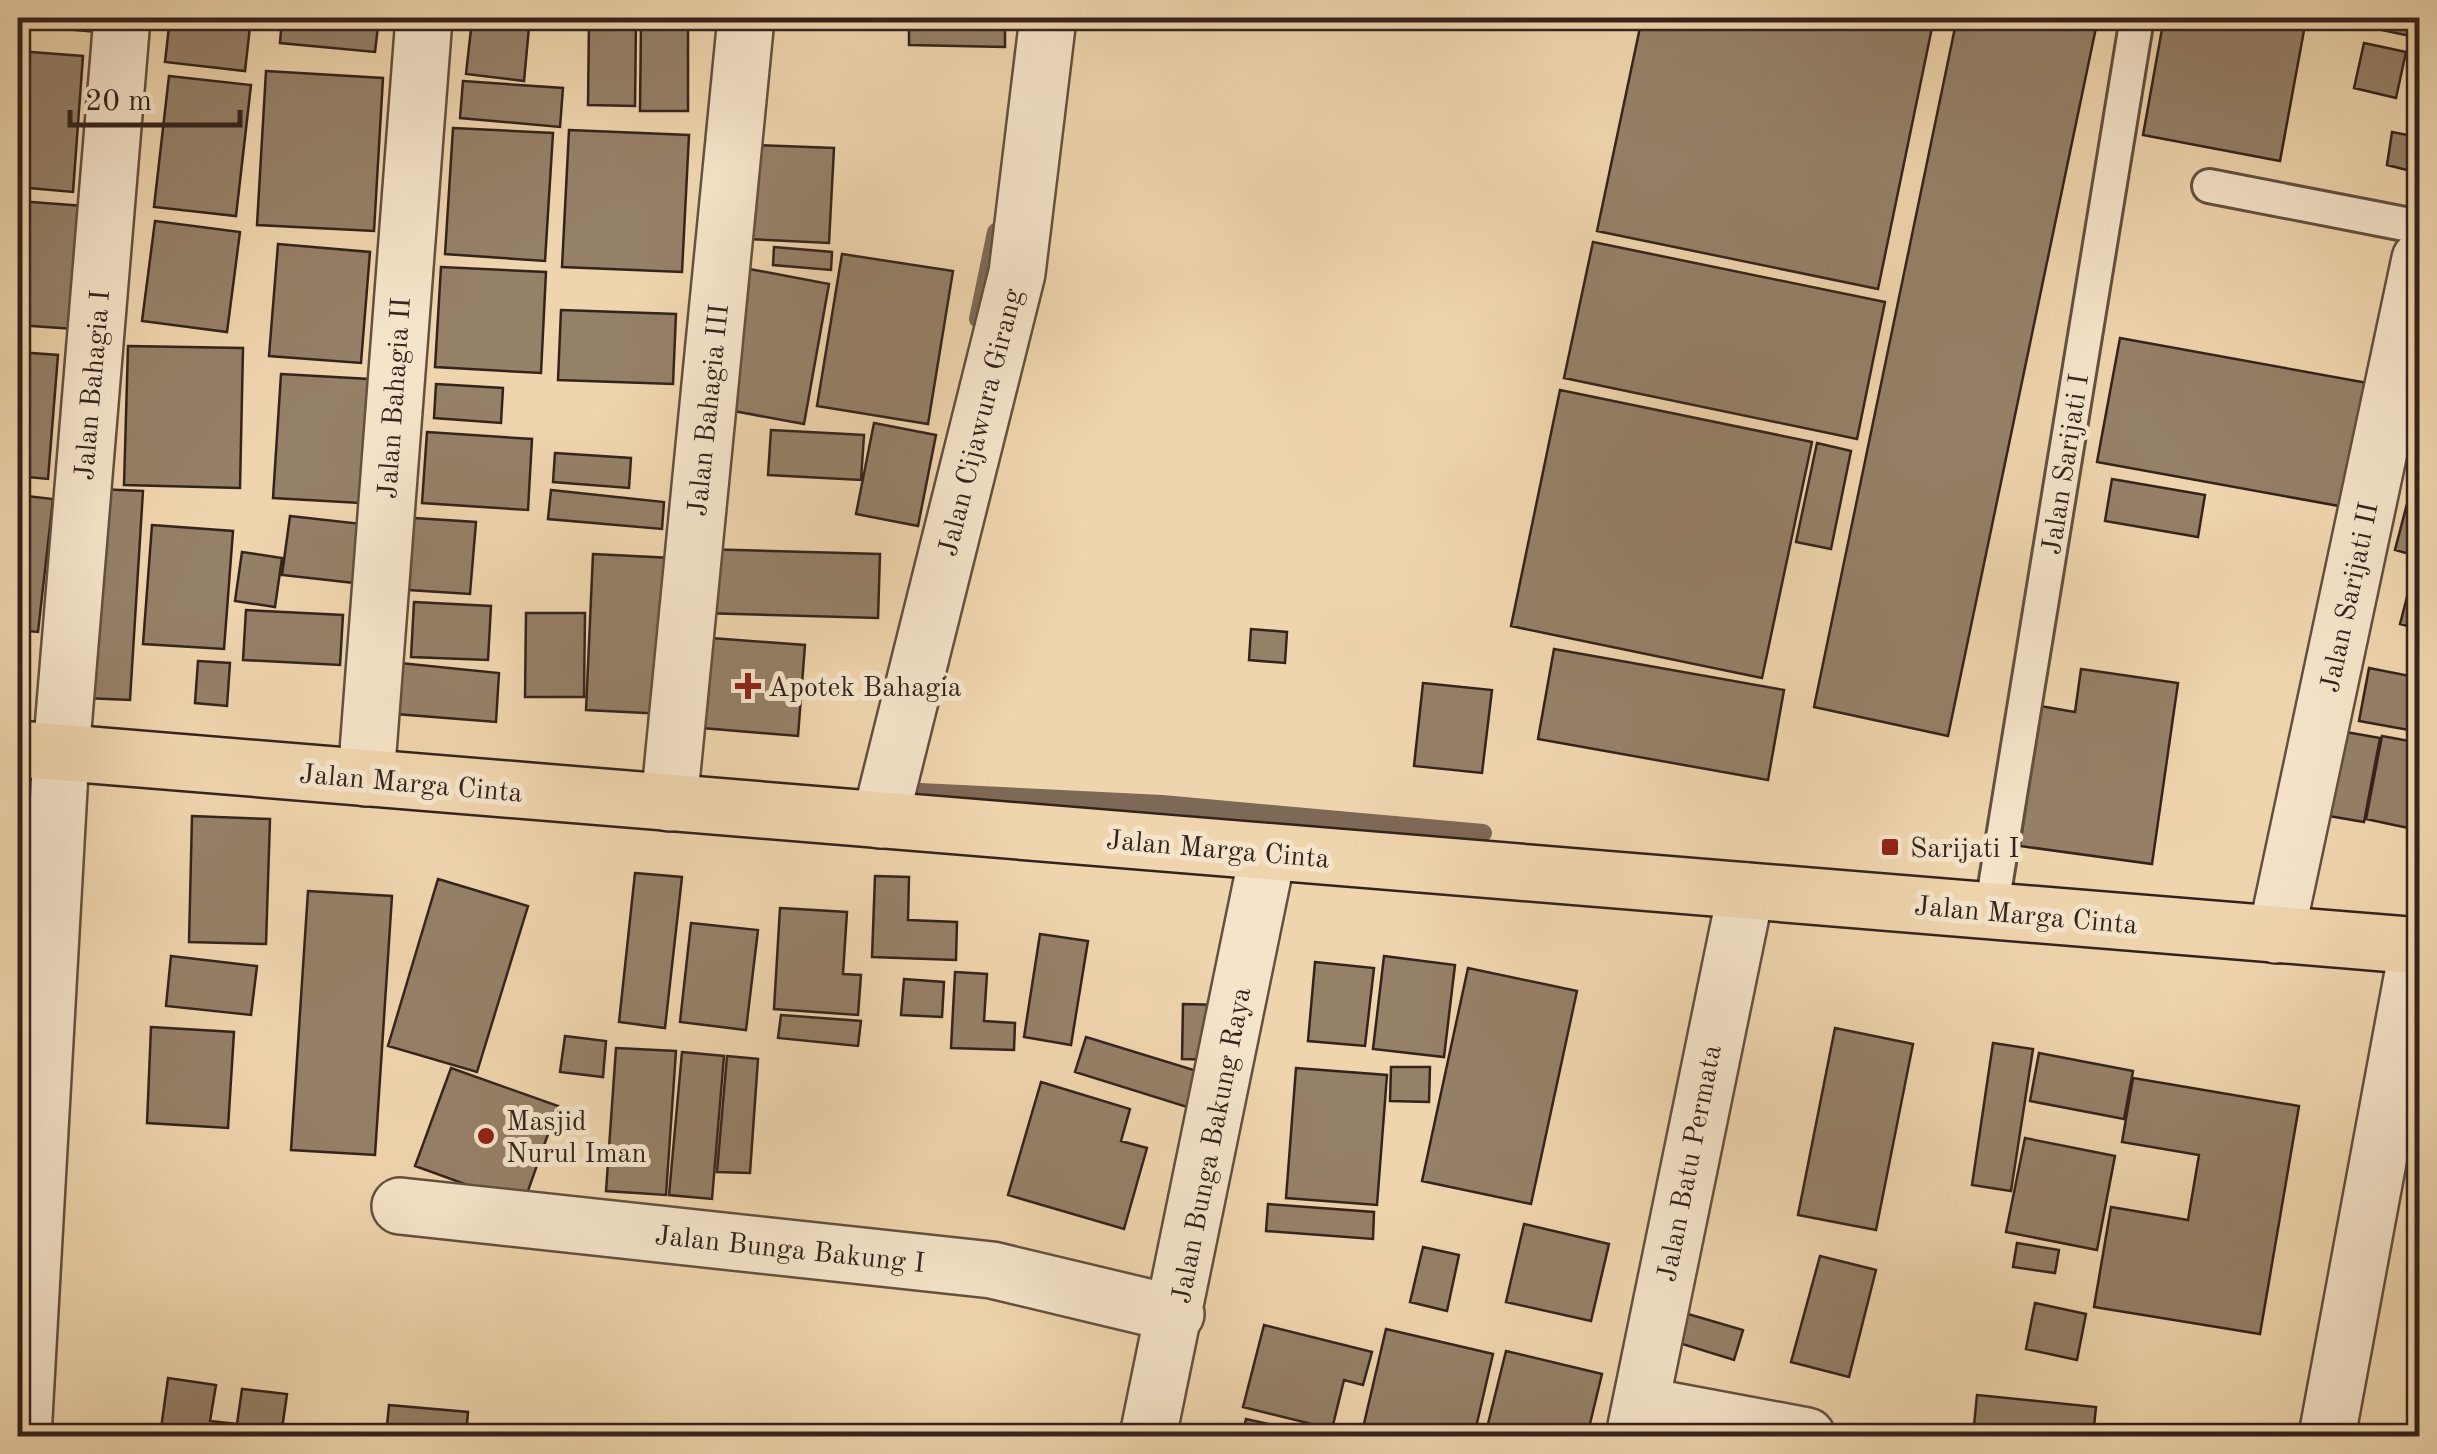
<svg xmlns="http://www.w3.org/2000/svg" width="2437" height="1454" font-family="'Old Standard TT',serif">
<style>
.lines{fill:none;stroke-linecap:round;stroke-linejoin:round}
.stream{stroke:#7e6956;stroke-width:18}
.building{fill:#958068;stroke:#34231c;stroke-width:2.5}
.service-casing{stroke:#635040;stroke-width:38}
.minor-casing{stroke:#635040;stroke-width:60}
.primary-casing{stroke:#34231c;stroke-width:60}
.service{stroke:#f5e4ca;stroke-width:32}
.minor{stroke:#f5e4ca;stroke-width:55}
.primary{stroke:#efd5ae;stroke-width:55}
.poi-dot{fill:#8f2418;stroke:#f5e4ca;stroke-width:4}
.labels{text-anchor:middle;stroke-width:10;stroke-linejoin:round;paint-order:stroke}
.street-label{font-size:28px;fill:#34231c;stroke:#f5e4ca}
.poi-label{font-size:28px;fill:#34231c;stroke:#f5e4ca;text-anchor:start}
</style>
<rect width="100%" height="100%" fill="#efd5ae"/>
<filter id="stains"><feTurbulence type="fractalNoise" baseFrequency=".002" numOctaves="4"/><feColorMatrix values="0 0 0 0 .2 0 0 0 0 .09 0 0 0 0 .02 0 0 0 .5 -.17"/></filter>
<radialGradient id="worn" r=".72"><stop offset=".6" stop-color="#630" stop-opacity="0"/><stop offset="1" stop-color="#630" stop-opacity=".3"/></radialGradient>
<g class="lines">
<!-- stream -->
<path class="stream" d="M 978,319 L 996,232
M 920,792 L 1162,804 L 1483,833"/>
</g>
<!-- building -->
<path class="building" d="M 18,18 L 121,18 L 120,34 L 18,25 Z
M 170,18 L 251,18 L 245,71 L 165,62 Z
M 282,18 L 379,18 L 375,52 L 280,43 Z
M 909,18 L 1005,18 L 1005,47 L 909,45 Z
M 1642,18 L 1934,18 L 1878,289 L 1597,231 Z
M 1957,18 L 2098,18 L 1948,736 L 1814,707 Z
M 2164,18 L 2265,18 L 2305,25 L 2280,161 L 2143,135 Z
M 2324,18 L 2420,18 L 2420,38 Z
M 472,20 L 529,27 L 524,81 L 466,74 Z
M 589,21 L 636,21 L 635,106 L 588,105 Z
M 641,23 L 688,23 L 688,111 L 640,111 Z
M 2364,43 L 2406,52 L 2396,98 L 2354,88 Z
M 18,51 L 83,56 L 73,192 L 18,187 Z
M 266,71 L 383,78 L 374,231 L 257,225 Z
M 169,76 L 251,85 L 236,216 L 154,207 Z
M 463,81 L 563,88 L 560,127 L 460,118 Z
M 453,128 L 553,133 L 545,261 L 445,254 Z
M 569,130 L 689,135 L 682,272 L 562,267 Z
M 2392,132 L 2418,137 L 2411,171 L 2387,165 Z
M 753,145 L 834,148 L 829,243 L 748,239 Z
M 18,201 L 97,207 L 88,330 L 18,325 Z
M 155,221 L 240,232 L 227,332 L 142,321 Z
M 1593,242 L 1885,302 L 1857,439 L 1564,378 Z
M 278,244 L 370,252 L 361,363 L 269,356 Z
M 774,247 L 832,252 L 831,270 L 773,265 Z
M 842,254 L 953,271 L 928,424 L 817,406 Z
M 441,267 L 546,272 L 541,373 L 435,367 Z
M 739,267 L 829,284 L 804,424 L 712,407 Z
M 561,310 L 676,314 L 673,384 L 558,380 Z
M 2120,338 L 2373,384 L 2350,508 L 2097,462 Z
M 128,346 L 243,348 L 240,488 L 124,485 Z
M 18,352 L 58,355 L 48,479 L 18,476 Z
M 281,374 L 369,379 L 360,503 L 273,498 Z
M 436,384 L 503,388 L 501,423 L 434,418 Z
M 1560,390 L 1812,442 L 1762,678 L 1511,626 Z
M 874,423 L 936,435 L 918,526 L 856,514 Z
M 771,430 L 864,435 L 861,480 L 768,475 Z
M 427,432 L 532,439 L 528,510 L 422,503 Z
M 1817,443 L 1851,451 L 1831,549 L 1796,542 Z
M 555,453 L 631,458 L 629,488 L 553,482 Z
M 2112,479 L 2205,495 L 2198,537 L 2105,521 Z
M 98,489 L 143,491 L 130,700 L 86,698 Z
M 551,490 L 664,502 L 662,529 L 548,519 Z
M 18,495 L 53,499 L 38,632 L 18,630 Z
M 2409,496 L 2420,499 L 2420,557 L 2395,550 Z
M 290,516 L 362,524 L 355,583 L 282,575 Z
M 414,518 L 476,522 L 470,594 L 409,590 Z
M 152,525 L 233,531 L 224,649 L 143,644 Z
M 701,549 L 880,554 L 878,618 L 699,613 Z
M 242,552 L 282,558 L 275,607 L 235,601 Z
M 593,554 L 672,558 L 665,714 L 586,710 Z
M 2416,562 L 2420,563 L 2420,629 L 2400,624 Z
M 414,602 L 491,606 L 488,660 L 411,657 Z
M 246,610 L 343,615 L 340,665 L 243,660 Z
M 526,613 L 585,613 L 584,697 L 525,697 Z
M 1251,629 L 1287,632 L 1285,663 L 1249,660 Z
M 698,637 L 805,645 L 798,736 L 691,727 Z
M 1554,649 L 1784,690 L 1768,780 L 1538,739 Z
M 198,661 L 230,663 L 227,706 L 195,703 Z
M 400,663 L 499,673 L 496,722 L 396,714 Z
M 2369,668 L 2420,678 L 2420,732 L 2359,721 Z
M 2081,669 L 2178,683 L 2152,864 L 2020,846 L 2040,706 L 2075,712 Z
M 1423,683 L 1492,690 L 1482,773 L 1414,766 Z
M 2340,731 L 2380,738 L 2364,822 L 2323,815 Z
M 2382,736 L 2420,743 L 2420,794 L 2413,829 L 2366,819 Z
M 192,816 L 270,819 L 266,944 L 189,942 Z
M 635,873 L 682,877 L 665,1028 L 619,1022 Z
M 875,876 L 909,877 L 908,920 L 957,922 L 956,960 L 872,957 Z
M 438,879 L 528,906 L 477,1072 L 388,1046 Z
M 308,891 L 392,896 L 375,1155 L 291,1150 Z
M 780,908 L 847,912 L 843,974 L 861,975 L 858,1015 L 774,1009 Z
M 691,923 L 758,930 L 746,1030 L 680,1022 Z
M 1040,934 L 1088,941 L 1071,1045 L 1024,1037 Z
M 171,956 L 257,966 L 251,1015 L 166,1006 Z
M 1384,956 L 1455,965 L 1444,1057 L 1373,1049 Z
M 1315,962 L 1374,968 L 1365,1046 L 1308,1041 Z
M 1468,968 L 1577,991 L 1531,1204 L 1422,1181 Z
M 955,972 L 987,974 L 984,1021 L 1015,1023 L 1014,1050 L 951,1048 Z
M 904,979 L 944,982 L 942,1017 L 901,1015 Z
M 1183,1004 L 1222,1005 L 1221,1060 L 1182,1059 Z
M 781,1015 L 861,1021 L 858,1046 L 778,1038 Z
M 151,1027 L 234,1032 L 228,1128 L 147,1123 Z
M 1835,1028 L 1913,1044 L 1876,1230 L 1798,1215 Z
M 565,1036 L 606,1041 L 603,1077 L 560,1072 Z
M 1086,1037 L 1197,1071 L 1187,1107 L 1075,1072 Z
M 1993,1043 L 2033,1049 L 2011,1191 L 1972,1185 Z
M 616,1048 L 676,1051 L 666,1195 L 606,1191 Z
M 682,1052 L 724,1056 L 712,1199 L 669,1195 Z
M 2039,1053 L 2133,1071 L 2124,1119 L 2030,1101 Z
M 727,1056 L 758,1059 L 750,1173 L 717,1172 Z
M 1391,1067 L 1430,1067 L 1429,1102 L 1390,1101 Z
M 451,1068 L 558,1106 L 523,1205 L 415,1166 Z
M 1296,1068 L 1387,1075 L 1377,1205 L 1286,1198 Z
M 2133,1078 L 2299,1106 L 2260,1334 L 2094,1307 L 2111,1207 L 2188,1220 L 2199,1155 L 2122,1142 Z
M 1041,1082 L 1130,1109 L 1121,1141 L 1147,1148 L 1124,1229 L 1008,1195 Z
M 2025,1138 L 2115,1156 L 2097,1250 L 2006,1232 Z
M 1268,1204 L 1374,1212 L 1373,1239 L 1266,1231 Z
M 1524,1224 L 1609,1244 L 1591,1321 L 1506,1302 Z
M 2017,1243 L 2059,1250 L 2055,1273 L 2013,1267 Z
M 1423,1247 L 1459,1255 L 1447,1311 L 1410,1302 Z
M 1820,1256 L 1876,1270 L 1849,1377 L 1791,1362 Z
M 2035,1303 L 2086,1314 L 2077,1360 L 2026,1349 Z
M 1688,1314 L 1743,1330 L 1734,1360 L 1679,1343 Z
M 2420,1324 L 2420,1417 L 2412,1417 Z
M 1264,1325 L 1372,1352 L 1363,1385 L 1344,1380 L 1332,1429 L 1243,1407 Z
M 1386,1329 L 1493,1354 L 1474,1436 L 1398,1436 L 1363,1428 Z
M 1506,1351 L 1602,1374 L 1587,1436 L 1485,1436 Z
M 168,1378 L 216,1385 L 210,1421 L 237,1424 L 242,1389 L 287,1394 L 281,1436 L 160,1436 Z
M 1977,1395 L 2096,1407 L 2093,1436 L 1973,1436 Z
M 389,1405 L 468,1412 L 466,1436 L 386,1436 Z
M 1246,1419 L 1323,1436 L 1242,1436 Z"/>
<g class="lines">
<defs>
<path id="service" d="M 2209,186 L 2420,227
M 1991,911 L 2137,18"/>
<path id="minor" d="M 366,778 L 424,18
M 669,803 L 746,18
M 880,820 L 1017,273 L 1048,18
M 2276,935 L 2420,259
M 400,1206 L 992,1270 L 1176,1314
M 1641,1405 L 1807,1436
M 23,1436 L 61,753 L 122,18
M 1148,1436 L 1268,852
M 1634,1436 L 1746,891
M 2327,1436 L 2418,946"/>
<path id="primary" d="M 18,749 L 2420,946"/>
</defs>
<!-- service casing -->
<use href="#service" class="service-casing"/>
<!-- minor casing -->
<use href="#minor" class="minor-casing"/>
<!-- primary casing -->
<use href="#primary" class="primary-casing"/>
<!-- service -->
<use href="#service" class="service"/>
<!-- minor -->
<use href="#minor" class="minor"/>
<!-- primary -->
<use href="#primary" class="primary"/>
</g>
<!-- markers -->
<g class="poi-dot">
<path d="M743 671h10v10h10v10h-10v10h-10v-10h-10v-10h10z"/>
<rect x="1880" y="837" width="20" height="20" rx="5"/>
<circle cx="486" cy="1136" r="10"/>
</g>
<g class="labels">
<!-- street labels -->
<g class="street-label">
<text transform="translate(91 385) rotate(-85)" y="10">Jalan Bahagia I</text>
<text transform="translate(393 398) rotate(-86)" y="10">Jalan Bahagia II</text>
<text transform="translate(707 410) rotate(-84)" y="10">Jalan Bahagia III</text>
<text transform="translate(979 422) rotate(-76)" y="10">Jalan Cijawura Girang</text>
<text transform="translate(2064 464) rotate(-81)" y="10">Jalan Sarijati I</text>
<text transform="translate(2348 597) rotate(-78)" y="10">Jalan Sarijati II</text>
<text transform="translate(411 782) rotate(5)" y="10">Jalan Marga Cinta</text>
<text transform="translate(1218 848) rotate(5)" y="10">Jalan Marga Cinta</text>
<text transform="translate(2026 914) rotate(5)" y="10">Jalan Marga Cinta</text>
<text transform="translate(1210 1145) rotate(-79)" y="10">Jalan Bunga Bakung Raya</text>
<text transform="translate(1688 1163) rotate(-79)" y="10">Jalan Batu Permata</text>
<text transform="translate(790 1248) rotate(6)" y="10">Jalan Bunga Bakung I</text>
</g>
<!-- poi labels -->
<g class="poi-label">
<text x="768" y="696">Apotek Bahagia</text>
<text x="1910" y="857">Sarijati I</text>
<text x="506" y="1130">Masjid<tspan x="506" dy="32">Nurul Iman</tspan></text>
</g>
</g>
<!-- margin -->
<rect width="2437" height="1454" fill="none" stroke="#efd5ae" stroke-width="60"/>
<rect x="20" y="20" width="2397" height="1414" fill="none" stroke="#34231c" stroke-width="5"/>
<rect x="30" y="30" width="2377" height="1394" fill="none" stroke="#34231c" stroke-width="2.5"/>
<!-- scale -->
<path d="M70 110v15h170v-15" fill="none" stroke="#34231c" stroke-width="5"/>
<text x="85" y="110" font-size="30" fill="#34231c" stroke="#f5e4ca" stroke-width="8" paint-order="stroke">20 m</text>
<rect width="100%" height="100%" filter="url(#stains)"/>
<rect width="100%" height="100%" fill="url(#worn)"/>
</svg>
